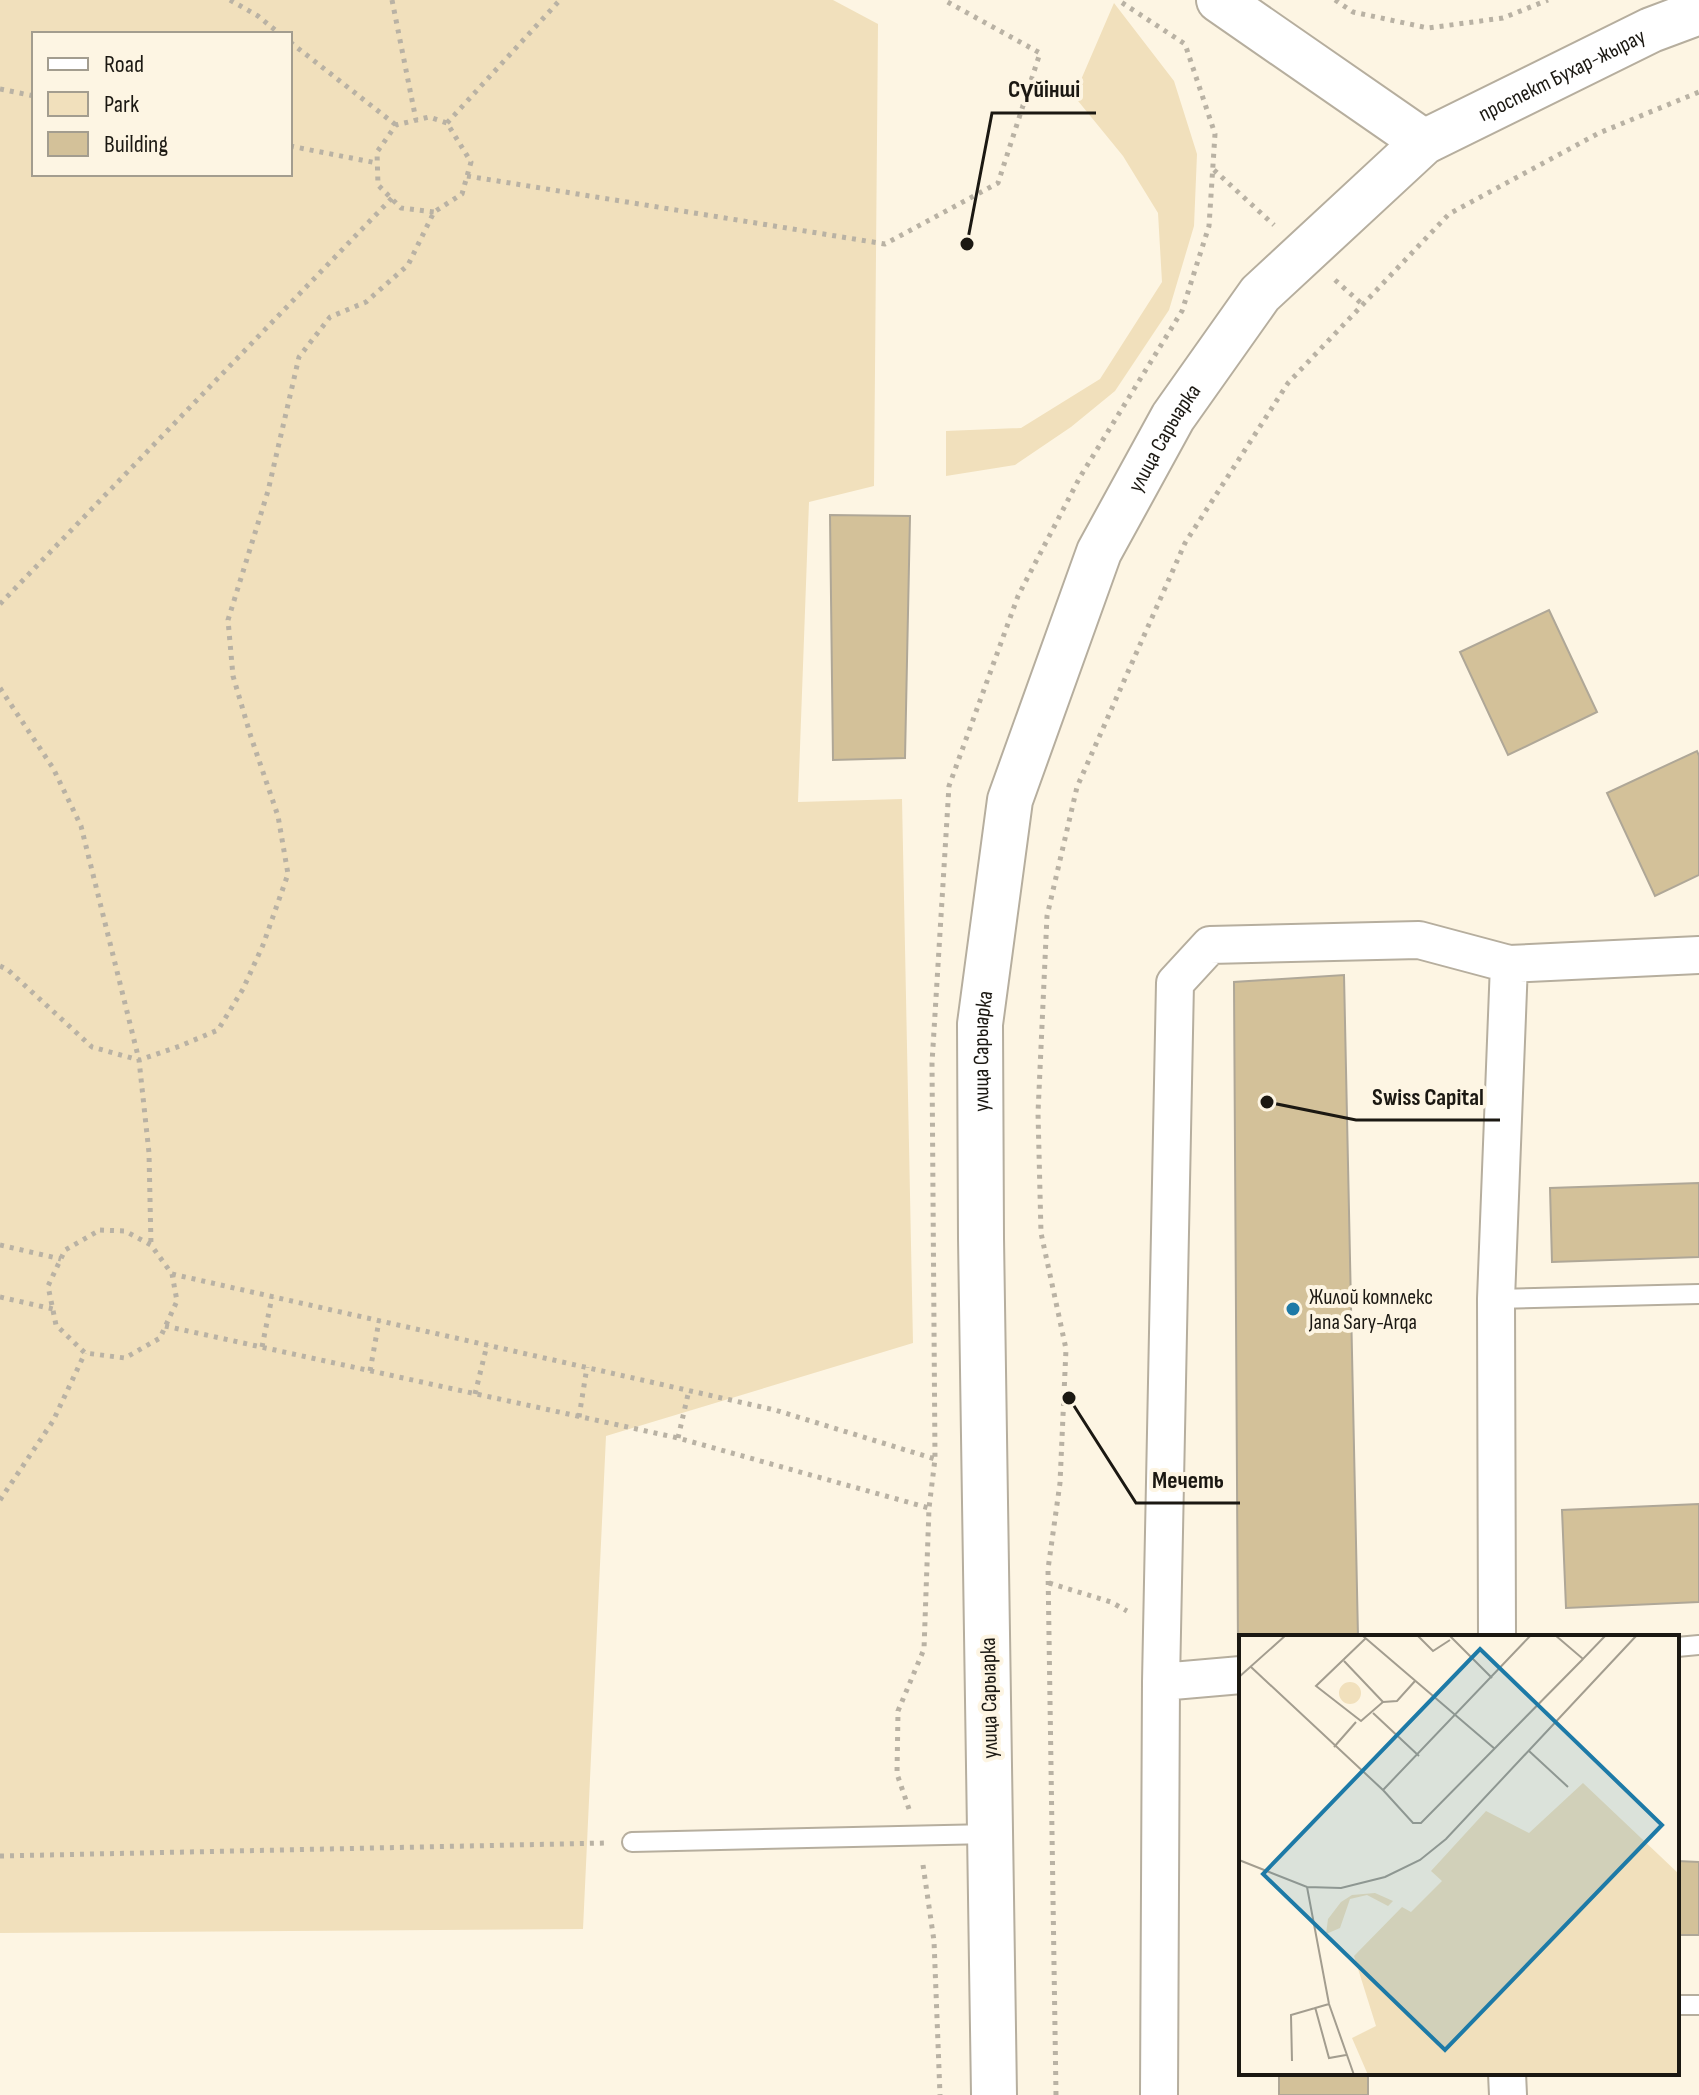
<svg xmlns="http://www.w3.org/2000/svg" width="1699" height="2095" font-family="'Sofia Sans Condensed',sans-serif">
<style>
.green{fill:#f1e0bc;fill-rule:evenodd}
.building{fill:#d3c199;stroke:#afa797;stroke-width:2}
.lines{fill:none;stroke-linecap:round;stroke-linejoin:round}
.service-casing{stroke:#b6ae9e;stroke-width:22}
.minor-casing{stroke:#b6ae9e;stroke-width:40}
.secondary-casing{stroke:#b6ae9e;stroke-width:48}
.primary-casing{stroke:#b6ae9e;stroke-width:48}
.path{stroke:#b9b2a4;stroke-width:5;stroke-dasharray:4 6;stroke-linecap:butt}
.service{stroke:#fff;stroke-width:18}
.minor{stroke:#fff;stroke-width:36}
.secondary{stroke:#fff;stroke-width:44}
.primary{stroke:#fff;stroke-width:44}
.poi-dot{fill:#1d7aa7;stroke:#fdf5e3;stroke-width:3}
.labels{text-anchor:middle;stroke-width:8;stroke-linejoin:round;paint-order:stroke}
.street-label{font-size:22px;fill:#1b1812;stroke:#fdf5e3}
.poi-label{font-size:22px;fill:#1b1812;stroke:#fdf5e3;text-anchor:start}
.inset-road{fill:none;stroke:#a39d8f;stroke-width:2}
.view{fill:#1d7aa7;fill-opacity:0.15;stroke:#1d7aa7;stroke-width:4}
.inset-edge{fill:none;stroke:#1b1812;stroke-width:4}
.leader{fill:none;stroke:#1b1812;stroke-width:3}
.callout-dot{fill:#1b1812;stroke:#fdf5e3;stroke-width:3}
.callout-label{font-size:24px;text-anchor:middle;font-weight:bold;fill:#1b1812;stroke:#fdf5e3;stroke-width:8;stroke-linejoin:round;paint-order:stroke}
</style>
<rect width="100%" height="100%" fill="#fdf5e3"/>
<!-- green -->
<path class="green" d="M 0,0 L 833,0 L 878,24 L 874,486 L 809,502 L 798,802 L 902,799 L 913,1343 L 606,1436 L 583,1929 L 0,1933 ZM 34,34 L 290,34 L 290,174 L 34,174 Z
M 1114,3 L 1174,81 L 1197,154 L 1194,226 L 1169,310 L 1115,391 L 1071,427 L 1015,465 L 946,476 L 946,431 L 1021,428 L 1100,379 L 1162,282 L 1158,213 L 1123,156 L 1074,96 Z"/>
<!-- building -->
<path class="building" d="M 830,515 L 910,516 L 905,758 L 833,760 Z
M 1549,610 L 1597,712 L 1508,755 L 1460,652 Z
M 1697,751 L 1699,756 L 1699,875 L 1655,896 L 1607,793 Z
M 1344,975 L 1358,1637 L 1241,1637 L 1241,1647 L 1238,1647 L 1234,982 Z
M 1699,1183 L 1699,1257 L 1552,1262 L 1550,1188 Z
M 1699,1504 L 1699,1602 L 1566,1608 L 1562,1510 Z
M 1677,1861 L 1699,1862 L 1699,1935 L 1677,1935 Z
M 1279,2073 L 1368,2073 L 1368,2095 L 1279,2095 Z"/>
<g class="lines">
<defs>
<path id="service" d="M 1496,1299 L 1699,1294
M 1677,1647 L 1699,1645
M 632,1842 L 990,1834
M 1677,2005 L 1699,2005"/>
<path id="minor" d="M 1497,1637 L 1496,1299 L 1509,964 L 1699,955
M 1161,1682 L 1241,1675
M 1507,2073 L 1508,2095
M 1159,2095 L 1161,1682 L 1175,983 L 1210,945 L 1419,940 L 1509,964"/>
<path id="secondary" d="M 1219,0 L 1424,142"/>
<g id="primary">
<path id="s1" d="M 994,2095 L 981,1238 L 980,1024 L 1010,800 L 1099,552 L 1173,417 L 1260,294 L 1424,142 L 1651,30 L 1699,12"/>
</g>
</defs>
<!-- service casing -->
<use href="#service" class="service-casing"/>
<!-- minor casing -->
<use href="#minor" class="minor-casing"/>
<!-- secondary casing -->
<use href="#secondary" class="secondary-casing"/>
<!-- primary casing -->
<use href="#primary" class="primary-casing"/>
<!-- path -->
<path class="path" d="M 230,0 L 258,16 L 280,34
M 392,0 L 416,120
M 1335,0 L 1353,12 L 1428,28 L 1503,18 L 1548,0
M 290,42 L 396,125
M 0,89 L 34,96
M 447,123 L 560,0
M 290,146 L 377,163
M 1214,170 L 1274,225
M 467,176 L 885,244 L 998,183 L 1040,53 L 944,0
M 1335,280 L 1363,305
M 0,604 L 392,198
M 0,688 L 53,768 L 81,826 L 139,1060 L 149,1153 L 151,1245
M 0,966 L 8,970 L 92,1047 L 139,1060 L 180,1046 L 218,1030 L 243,989 L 263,945 L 288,874 L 278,816 L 251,737 L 233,676 L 228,620 L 268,491 L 299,357 L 330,317 L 366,302 L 408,265 L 434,212 L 462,194 L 471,162 L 447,123 L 429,117 L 396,125 L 377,152 L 378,185 L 401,208 L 434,212
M 100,1230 L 125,1231 L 151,1245 L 172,1274 L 177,1301 L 160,1338 L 125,1358 L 85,1353 L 56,1325 L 48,1286 L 65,1250 Z
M 0,1245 L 61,1259
M 172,1274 L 775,1410 L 935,1459
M 0,1297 L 53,1309
M 165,1326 L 678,1438 L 929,1508
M 262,1347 L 272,1297
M 370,1371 L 379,1321
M 475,1394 L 487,1345
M 579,1417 L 587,1367
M 678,1438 L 689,1390
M 0,1500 L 53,1421 L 85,1353
M 1049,1583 L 1111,1602 L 1127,1611
M 909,1809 L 897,1774 L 898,1711 L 924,1649 L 929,1508 L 935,1459 L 932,1063 L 949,786 L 1018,596 L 1080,477 L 1182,311 L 1209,226 L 1215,134 L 1185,44 L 1118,0
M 0,1856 L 607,1843
M 923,1865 L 934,1941 L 940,2095
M 1056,2095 L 1048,1569 L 1060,1483 L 1066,1349 L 1041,1233 L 1038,1113 L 1047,916 L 1077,787 L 1185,543 L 1288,383 L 1449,214 L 1599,133 L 1699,92"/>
<!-- service -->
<use href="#service" class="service"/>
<!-- minor -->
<use href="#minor" class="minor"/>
<!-- secondary -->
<use href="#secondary" class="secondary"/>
<!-- primary -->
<use href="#primary" class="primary"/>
</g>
<!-- markers -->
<circle class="poi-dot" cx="1293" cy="1309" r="8"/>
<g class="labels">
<!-- street labels -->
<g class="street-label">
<text dy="8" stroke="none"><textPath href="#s1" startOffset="2242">проспект Бухар-жырау</textPath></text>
<text dy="8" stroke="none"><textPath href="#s1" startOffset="1692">улица Сарыарка</textPath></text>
<text dy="8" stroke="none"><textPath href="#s1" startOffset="1044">улица Сарыарка</textPath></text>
<text transform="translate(988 1698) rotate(-91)" y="8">улица Сарыарка</text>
</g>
<!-- poi labels -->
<g class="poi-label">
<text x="1309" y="1304">Жилой комплекс<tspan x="1309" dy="25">Jana Sary-Arqa</tspan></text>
</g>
</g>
<!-- overview -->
<g transform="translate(1239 1635)">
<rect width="440" height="440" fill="#fdf5e3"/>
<path d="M100 58a11 11 0 1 1 22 0a11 11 0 1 1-22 0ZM 344,148 L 440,239 L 440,440 L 129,440 L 113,403 L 137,391 L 115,321 L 163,272 L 172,277 L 203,246 L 192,236 L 247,176 L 290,198 ZM 136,258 L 154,266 L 149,271 L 128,260 L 111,264 L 101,293 L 87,299 L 89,284 L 102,267 L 113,260 Z" fill="#f1e0bc"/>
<path class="inset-road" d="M 178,0 L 194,16 L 211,5M 210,0 L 253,43M 316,0 L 344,24 L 367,0M 124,1 L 256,114M 105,26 L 144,67 L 122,86 L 77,51 L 127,3M 12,32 L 144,155 L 292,0M 0,42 L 47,0M 144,67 L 158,66 L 176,46M 134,78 L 180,121M 95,112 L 117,87M 290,116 L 329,152M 144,155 L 174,188 L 182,188 L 344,24M 0,225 L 68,252 L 102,253 L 146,242 L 181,225 L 207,204 L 398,0M 68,252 L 90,369 L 115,440M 76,372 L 90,423 L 107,420M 53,426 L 52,380 L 90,369"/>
<path class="view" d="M 241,14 L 423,190 L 206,415 L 24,239 Z"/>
<rect width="440" height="440" class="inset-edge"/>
</g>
<!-- callouts -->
<path class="leader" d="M967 244L992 113H1096M1267 1102L1356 1120H1500M1069 1398L1136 1503H1240"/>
<g class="callout-dot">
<circle cx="967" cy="244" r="8"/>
<circle cx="1267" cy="1102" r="8"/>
<circle cx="1069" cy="1398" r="8"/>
</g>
<g class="callout-label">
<text x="1044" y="97">Сүйінші</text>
<text x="1428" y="1105">Swiss Capital</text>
<text x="1188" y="1488">Мечеть</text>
</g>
<!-- legend -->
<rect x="32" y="32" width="260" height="144" fill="#fdf5e3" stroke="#a39d8f" stroke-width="2"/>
<rect x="48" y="58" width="40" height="12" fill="#ffffff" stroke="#a39d8f" stroke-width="2"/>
<text x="104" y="72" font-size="24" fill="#1b1812">Road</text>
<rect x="48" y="92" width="40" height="24" fill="#f1e0bc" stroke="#a39d8f" stroke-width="2"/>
<text x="104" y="112" font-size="24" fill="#1b1812">Park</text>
<rect x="48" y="132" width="40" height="24" fill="#d3c199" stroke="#a39d8f" stroke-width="2"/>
<text x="104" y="152" font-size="24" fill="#1b1812">Building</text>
</svg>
